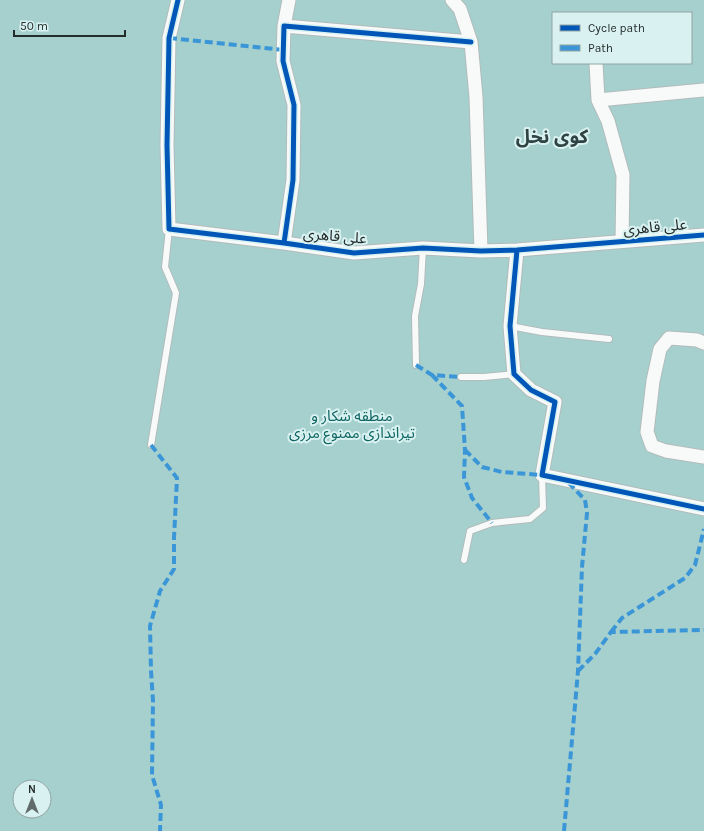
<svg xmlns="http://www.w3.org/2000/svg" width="704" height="831" font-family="Karla,'Noto Sans Arabic',sans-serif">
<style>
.green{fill:#a6d0ce;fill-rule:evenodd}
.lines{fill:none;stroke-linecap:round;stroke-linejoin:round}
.lane-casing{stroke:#b1bcbb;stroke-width:8}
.street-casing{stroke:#b1bcbb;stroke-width:15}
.lane{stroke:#f8fafa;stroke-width:6}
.street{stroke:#f8fafa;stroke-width:13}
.quiet{stroke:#3b96d7;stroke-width:4;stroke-dasharray:8 4;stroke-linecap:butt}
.cycleway-casing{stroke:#d9f2f1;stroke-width:8}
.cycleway{stroke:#0057b8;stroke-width:5}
.labels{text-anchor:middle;stroke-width:4;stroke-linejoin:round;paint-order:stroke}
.street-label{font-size:15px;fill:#232c2b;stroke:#d9f2f1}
.park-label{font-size:15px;fill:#0f6562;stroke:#d9f2f1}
.district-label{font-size:19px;font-weight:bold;fill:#2e4342;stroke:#d9f2f1}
</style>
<rect width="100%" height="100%" fill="#d2dfde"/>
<!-- green -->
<path class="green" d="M 0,0 L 704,0 L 704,831 L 0,831 ZM 553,13 L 691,13 L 691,63 L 553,63 ZM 20,787 L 44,787 L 44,811 L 20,811 Z"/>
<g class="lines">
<defs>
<path id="lane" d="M 510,326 L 542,332 L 609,339
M 416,365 L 415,316 L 421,284 L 423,248
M 461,377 L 484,377 L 514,374
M 151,445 L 176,293 L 165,267 L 169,229
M 464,560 L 470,531 L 492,523 L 530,519 L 543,508 L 542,475"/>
<path id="street" d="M 178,0 L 169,38 L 167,145 L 169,229 L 284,243 L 354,253 L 423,248 L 481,251 L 517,250 L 704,235
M 452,0 L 460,9 L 471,42 L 476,97 L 481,251
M 284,26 L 289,0
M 596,63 L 598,100 L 704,90
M 598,100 L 608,121 L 623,175 L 622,241
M 284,243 L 293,180 L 294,105 L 283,61 L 284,26 L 471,42
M 517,250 L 510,326 L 514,374 L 531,390 L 555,402 L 542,475 L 704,509
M 704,343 L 697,340 L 669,338 L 660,349 L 653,381 L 647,432 L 652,446 L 666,451 L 704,457"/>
</defs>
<!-- lane casing -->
<use href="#lane" class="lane-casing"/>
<!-- street casing -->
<use href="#street" class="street-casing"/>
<!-- lane -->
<use href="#lane" class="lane"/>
<!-- street -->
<use href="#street" class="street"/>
<!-- quiet -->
<path class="quiet" d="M 169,38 L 284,50
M 416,365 L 432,375 L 461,377
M 432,375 L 462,406 L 465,450 L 464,477 L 472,498 L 492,523
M 151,445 L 177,478 L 174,538 L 174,569 L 160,591 L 150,626 L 151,671 L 153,701 L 152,775 L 161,805 L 160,831
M 465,450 L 482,467 L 502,472 L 542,475
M 611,632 L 622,618 L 685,578 L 695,565 L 704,529
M 578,671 L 595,654 L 611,632 L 704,630
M 564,831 L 578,671 L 582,567 L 587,513 L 585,500 L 567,481"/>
<defs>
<path id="cycleway" d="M 178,0 L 169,38 L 167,145 L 169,229 L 284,243 L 354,253 L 423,248 L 481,251 L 517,250 L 704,235
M 284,243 L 293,180 L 294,105 L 283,61 L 284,26 L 471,42
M 517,250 L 510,326 L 514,374 L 531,390 L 555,402 L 542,475 L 704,509"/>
</defs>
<!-- cycleway casing -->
<use href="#cycleway" class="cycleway-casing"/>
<!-- cycleway -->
<use href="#cycleway" class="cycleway"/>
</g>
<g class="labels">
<!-- street labels -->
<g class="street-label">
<text transform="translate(655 227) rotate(-5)" y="5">علی قاهری</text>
<text transform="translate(335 236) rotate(5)" y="5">علی قاهری</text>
</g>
<!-- park labels -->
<g class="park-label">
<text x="352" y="421">منطقه شکار و<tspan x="352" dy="17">تیراندازی ممنوع مرزی</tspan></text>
</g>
<!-- district labels -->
<g class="district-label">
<text x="552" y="143">کوی نخل</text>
</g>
</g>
<!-- legend -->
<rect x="552" y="12" width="140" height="52" fill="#d9f2f1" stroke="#90a3a2"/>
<rect x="560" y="25" width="20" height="6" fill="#0057b8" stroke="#90a3a2"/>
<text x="588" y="32" font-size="12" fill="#232c2b">Cycle path</text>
<rect x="560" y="45" width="20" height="6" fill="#3b96d7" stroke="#90a3a2"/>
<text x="588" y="52" font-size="12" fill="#232c2b">Path</text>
<!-- north arrow -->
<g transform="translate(32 799)"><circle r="19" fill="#d9f2f1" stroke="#90a3a2"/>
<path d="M0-3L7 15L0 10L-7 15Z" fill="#606b6a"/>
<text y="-6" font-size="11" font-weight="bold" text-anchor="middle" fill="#232c2b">N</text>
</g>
<!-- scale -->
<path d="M14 30v6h111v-6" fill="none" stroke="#232c2b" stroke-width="2"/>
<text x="20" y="30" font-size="12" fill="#232c2b" stroke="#d9f2f1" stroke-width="3" paint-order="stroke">50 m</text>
</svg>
